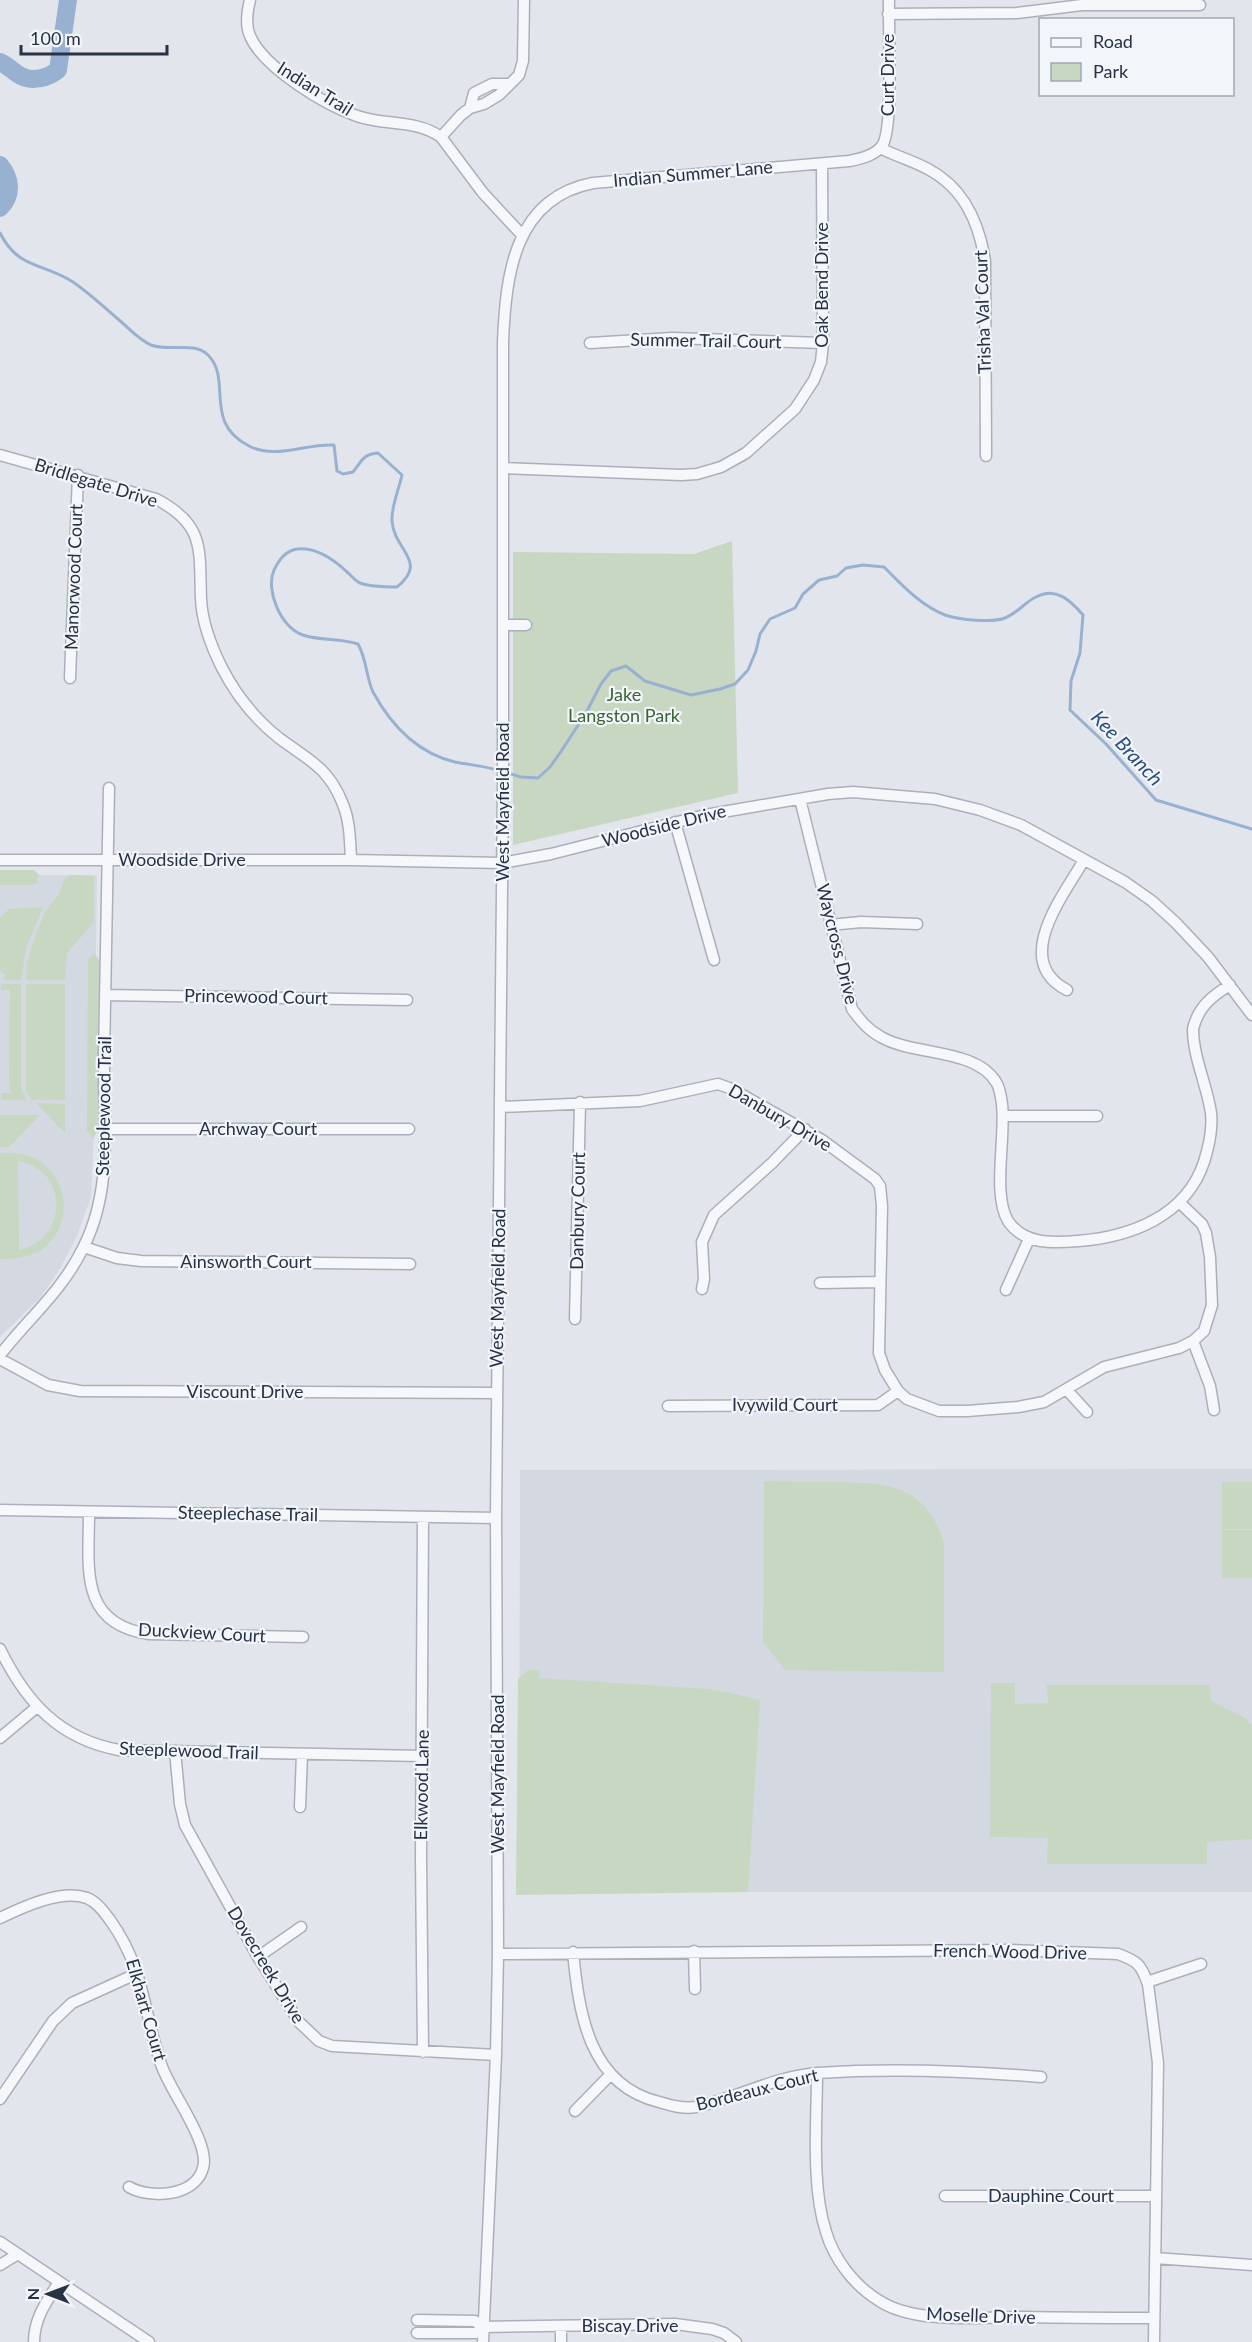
<svg xmlns="http://www.w3.org/2000/svg" width="1252" height="2342" font-family="Lato,sans-serif">
<style>
.built{fill:#d4d8e1}
.green{fill:#c7d7c2;fill-rule:evenodd}
.lines{fill:none;stroke-linecap:round;stroke-linejoin:round}
.stream{stroke:#99b1d0;stroke-width:3}
.river{stroke:#99b1d0;stroke-width:18}
.minor-casing{stroke:#aab0ba;stroke-width:13}
.minor{stroke:#f6f7fa;stroke-width:10}
.labels{text-anchor:middle;stroke-width:4.5;stroke-linejoin:round;paint-order:stroke}
.street-label{font-size:18px;fill:#283246;stroke:#f2f5f9}
.park-label{font-size:18px;fill:#3a6433;stroke:#f2f5f9}
.water-label{font-size:20px;font-style:italic;fill:#2d4e80;stroke:#f2f5f9}
</style>
<rect width="100%" height="100%" fill="#e2e6ec"/>
<!-- built -->
<path class="built" d="M 0,875 L 97,875 L 94,1132 L 91,1197 L 77,1236 L 61,1267 L 40,1298 L 0,1337 Z
M 1252,1469 L 1252,1892 L 519,1892 L 520,1470 Z"/>
<!-- green -->
<path class="green" d="M 732,541 L 738,793 L 513,845 L 513,552 L 694,554 Z
M 0,870 L 34,870 L 40,876 L 38,877 L 37,883 L 32,885 L 0,885 Z
M 70,875 L 94,876 L 94,922 L 67,953 L 65,980 L 26,980 L 27,963 L 34,940 L 45,912 L 59,894 L 65,878 Z
M 43,907 L 26,948 L 21,980 L 1,980 L 4,979 L 5,975 L 0,971 L 0,918 L 9,909 Z
M 94,953 L 99,960 L 98,1131 L 93,1138 L 87,1131 L 88,960 Z
M 1,984 L 21,984 L 21,1088 L 26,1100 L 1,1100 L 1,1093 L 11,1093 L 9,1079 L 10,990 L 1,990 Z
M 26,984 L 65,984 L 65,1100 L 32,1100 L 26,1091 Z
M 36,1103 L 65,1104 L 65,1133 Z
M 0,1115 L 40,1115 L 9,1147 L 0,1147 Z
M 0,1153 C 11,1153 22,1153 32,1157 C 70,1174 75,1227 41,1250 C 28,1258 15,1259 0,1259 ZM 18,1161 C 69,1169 69,1239 19,1250 Z
M 764,1481 C 788,1482 811,1482 834,1482 C 887,1483 926,1484 944,1543 L 944,1672 L 785,1670 L 763,1642 Z
M 1222,1482 L 1252,1482 L 1252,1529 L 1222,1529 Z
M 1222,1530 L 1252,1530 L 1252,1578 L 1222,1578 Z
M 528,1670 L 540,1670 L 539,1678 L 707,1689 L 726,1692 L 760,1700 L 748,1892 L 516,1895 L 518,1679 Z
M 991,1683 L 1015,1683 L 1015,1704 L 1048,1703 L 1047,1685 L 1210,1685 L 1211,1701 L 1245,1718 L 1252,1725 L 1252,1839 L 1207,1842 L 1207,1864 L 1047,1864 L 1048,1838 L 990,1837 Z"/>
<g class="lines">
<!-- stream -->
<path class="stream" d="M 0,233 C 19,270 42,262 73,282 C 89,293 104,307 119,320 C 130,329 138,339 151,345 C 169,352 194,341 208,355 C 233,380 202,422 249,446 C 276,460 306,443 334,445 L 337,471 L 343,474 L 353,472 C 362,461 363,454 378,453 L 402,475 C 399,489 391,507 392,521 C 394,551 429,561 397,587 C 385,587 371,587 360,583 C 355,581 351,575 346,571 C 333,559 315,547 297,549 C 285,551 279,560 274,570 C 265,590 281,628 303,635 C 320,641 340,638 358,644 C 367,660 366,677 373,692 C 391,725 417,753 455,762 C 470,765 485,766 501,771
M 507,773 L 521,777 L 538,778 L 550,767 L 560,753 L 586,713 L 601,684 L 611,671 L 626,666 L 645,681 L 691,695 L 720,689 L 735,684 L 748,670 L 756,651 L 760,634 L 770,619 L 795,608 L 803,594 L 819,580 L 837,576 L 846,568 L 863,565 L 884,567 C 902,585 920,605 945,615 C 959,620 993,623 1005,618 C 1019,612 1025,602 1036,597 C 1056,586 1071,601 1083,615 L 1080,653 L 1071,681 L 1070,710 L 1106,744 L 1156,800 L 1252,829"/>
<!-- river -->
<path class="river" d="M 0,62 C 9,66 13,72 21,76 C 33,82 48,78 58,70 L 68,0
M 0,165 C 11,178 13,195 0,208"/>
<defs>
<path id="minor" d="M 250,0 C 247,12 245,25 250,36 C 264,68 325,105 357,116 C 385,126 415,119 441,137 L 483,193 L 522,235
M 888,14 L 1017,13 L 1082,5 L 1200,5
M 470,108 L 474,93 L 492,84 L 510,84
M 441,137 L 461,115 L 470,108 L 484,104 L 499,95 L 519,75 L 523,61 L 524,0
M 880,148 C 896,156 913,161 928,169 C 964,188 979,222 985,261 L 986,456
M 590,343 L 672,338 L 823,343
M 0,455 L 156,499 C 206,525 199,550 201,599 C 202,622 212,648 222,668 C 236,695 255,719 279,738 C 307,759 328,767 342,802 C 350,820 350,840 351,860
M 503,468 L 681,475 L 697,474 L 721,467 L 746,453 L 795,409 L 814,380 L 821,362 L 823,343 L 822,164
M 503,625 L 526,625
M 70,678 L 78,475
M 800,799 L 852,1009 C 860,1020 868,1030 881,1037 C 914,1056 975,1048 996,1082 C 1000,1088 1001,1097 1002,1104 C 1006,1137 992,1194 1008,1221 C 1024,1245 1053,1243 1078,1241 C 1131,1237 1186,1216 1204,1162 C 1209,1146 1213,1130 1211,1113 C 1207,1085 1193,1057 1193,1029 C 1198,1007 1212,996 1230,985
M 675,822 L 714,960
M 0,860 L 351,860 L 502,863 L 551,854 L 705,815 L 828,794 L 853,792 L 935,799 L 980,810 L 1021,825 L 1125,882 L 1152,901 L 1176,923 L 1208,957 L 1252,1015
M 830,925 L 861,922 L 917,924
M 1067,990 C 1011,961 1063,896 1084,860
M 105,995 L 407,1000
M 501,1107 L 640,1101 L 718,1084 L 732,1089 L 822,1140 L 875,1179 L 880,1186 L 882,1206 L 879,1353 L 885,1370 L 898,1391 L 907,1399 L 939,1411 L 967,1411 L 1018,1407 L 1044,1402 L 1104,1367 L 1179,1348 L 1193,1341 L 1204,1331 L 1212,1305 L 1210,1257 L 1206,1233 L 1202,1224 L 1180,1203
M 1003,1116 L 1097,1116
M 106,1129 L 409,1129
M 84,1247 L 117,1258 L 141,1261 L 410,1264
M 820,1283 L 879,1282
M 702,1289 L 704,1279 L 702,1242 L 714,1215 L 772,1163 L 805,1129
M 1006,1290 L 1029,1239
M 575,1319 L 580,1102
M 1193,1341 L 1210,1386 L 1214,1410
M 0,1355 C 28,1319 63,1290 83,1248 C 114,1188 103,1120 104,1056 C 106,967 107,877 109,788
M 0,1359 L 48,1385 L 80,1391 L 497,1393
M 1067,1390 L 1087,1412
M 668,1406 L 878,1405 L 898,1391
M 0,1510 L 496,1518
M 89,1512 C 89,1567 78,1624 149,1634 L 303,1637
M 0,1649 C 26,1702 59,1739 119,1750 L 422,1756
M 0,1738 L 37,1707
M 175,1751 L 180,1804 L 185,1825 L 258,1957 L 299,2022 L 319,2041 L 332,2046 L 496,2055
M 300,1807 L 302,1754
M 0,1918 C 23,1907 61,1889 87,1898 C 97,1902 104,1912 110,1920 C 145,1969 143,2011 161,2064 C 169,2090 211,2143 203,2168 C 195,2197 150,2199 129,2187
M 694,1951 L 695,1989
M 573,1952 C 579,2014 589,2085 659,2102 C 672,2106 687,2110 700,2106 C 739,2097 776,2076 818,2073 C 892,2068 968,2071 1041,2077
M 498,1954 L 1008,1950 L 1118,1954 C 1137,1961 1141,1964 1148,1984 L 1158,2063 L 1154,2342
M 258,1957 L 301,1927
M 1147,1982 L 1201,1964
M 423,2052 L 421,1858 L 423,1517
M 817,2073 C 817,2122 811,2186 826,2232 C 834,2259 854,2285 878,2300 C 915,2325 982,2317 1026,2317 C 1069,2318 1111,2318 1154,2318
M 0,2099 L 53,2021 L 72,2003 L 138,1973
M 575,2111 L 611,2074
M 945,2196 L 1156,2196
M 0,2242 L 149,2342
M 1155,2258 L 1252,2265
M 0,2265 L 18,2254
M 417,2320 L 475,2321 L 483,2327 L 675,2324 L 712,2329 L 724,2333 L 736,2342
M 417,2333 L 476,2333 L 483,2327
M 34,2342 C 34,2318 47,2301 59,2282
M 483,2342 L 496,2055 L 498,1954 L 496,1518 L 503,784 L 503,341 C 506,275 514,198 593,183 L 849,161 C 860,159 874,156 882,146 C 894,129 888,28 889,0
M 561,2342 L 561,2326"/>
</defs>
<!-- minor casing -->
<use href="#minor" class="minor-casing"/>
<!-- minor -->
<use href="#minor" class="minor"/>
</g>
<g class="labels">
<!-- street labels -->
<g class="street-label">
<text transform="translate(888 75) rotate(-90)" y="6">Curt Drive</text>
<text transform="translate(315 89) rotate(32)" y="6">Indian Trail</text>
<text transform="translate(693 174) rotate(-5)" y="6">Indian Summer Lane</text>
<text transform="translate(822 285) rotate(-90)" y="6">Oak Bend Drive</text>
<text transform="translate(983 312) rotate(-92)" y="6">Trisha Val Court</text>
<text transform="translate(706 341) rotate(1)" y="6">Summer Trail Court</text>
<text transform="translate(96 483) rotate(17)" y="6">Bridlegate Drive</text>
<text transform="translate(74 577) rotate(-88)" y="6">Manorwood Court</text>
<text transform="translate(503 802) rotate(-90)" y="6">West Mayfield Road</text>
<text transform="translate(664 826) rotate(-14)" y="6">Woodside Drive</text>
<text x="182" y="866">Woodside Drive</text>
<text transform="translate(837 944) rotate(76)" y="6">Waycross Drive</text>
<text transform="translate(256 997) rotate(1)" y="6">Princewood Court</text>
<text transform="translate(104 1106) rotate(-89)" y="6">Steeplewood Trail</text>
<text transform="translate(780 1118) rotate(30)" y="6">Danbury Drive</text>
<text x="258" y="1135">Archway Court</text>
<text transform="translate(578 1211) rotate(-89)" y="6">Danbury Court</text>
<text x="246" y="1268">Ainsworth Court</text>
<text transform="translate(498 1288) rotate(-89)" y="6">West Mayfield Road</text>
<text x="245" y="1398">Viscount Drive</text>
<text x="785" y="1411">Ivywild Court</text>
<text transform="translate(248 1514) rotate(1)" y="6">Steeplechase Trail</text>
<text transform="translate(202 1633) rotate(3)" y="6">Duckview Court</text>
<text transform="translate(189 1751) rotate(2)" y="6">Steeplewood Trail</text>
<text transform="translate(498 1774) rotate(-90)" y="6">West Mayfield Road</text>
<text transform="translate(422 1785) rotate(-89)" y="6">Elkwood Lane</text>
<text transform="translate(1010 1952) rotate(1)" y="6">French Wood Drive</text>
<text transform="translate(266 1965) rotate(59)" y="6">Dovecreek Drive</text>
<text transform="translate(146 2010) rotate(74)" y="6">Elkhart Court</text>
<text transform="translate(757 2090) rotate(-14)" y="6">Bordeaux Court</text>
<text x="1051" y="2202">Dauphine Court</text>
<text transform="translate(981 2316) rotate(2)" y="6">Moselle Drive</text>
<text x="630" y="2332">Biscay Drive</text>
</g>
<!-- park labels -->
<g class="park-label">
<text x="624" y="701">Jake<tspan x="624" dy="21">Langston Park</tspan></text>
</g>
<!-- water labels -->
<g class="water-label">
<text transform="translate(1127 748) rotate(47)" y="7">Kee Branch</text>
</g>
</g>
<!-- legend -->
<rect x="1039" y="18" width="195" height="78" fill="#f2f5f9" stroke="#a1a7b1" stroke-width="1.5"/>
<rect x="1051" y="38" width="30" height="9" fill="#f6f7fa" stroke="#a1a7b1" stroke-width="1.5"/>
<text x="1093" y="48" font-size="18" fill="#283246">Road</text>
<rect x="1051" y="63" width="30" height="18" fill="#c7d7c2" stroke="#a1a7b1" stroke-width="1.5"/>
<text x="1093" y="78" font-size="18" fill="#283246">Park</text>
<!-- north arrow -->
<g transform="translate(48 2294) rotate(270)" stroke="#f2f5f9" stroke-width="4.5" paint-order="stroke">
<path d="M0-4.5L10 22L0 15L-10 22Z" fill="#283246"/>
<text y="-9" font-size="16" font-weight="bold" text-anchor="middle" fill="#283246">N</text>
</g>
<!-- scale -->
<path d="M21 45v9h146v-9" fill="none" stroke="#283246" stroke-width="3"/>
<text x="30" y="45" font-size="18" fill="#283246" stroke="#f2f5f9" stroke-width="4.5" paint-order="stroke">100 m</text>
</svg>
